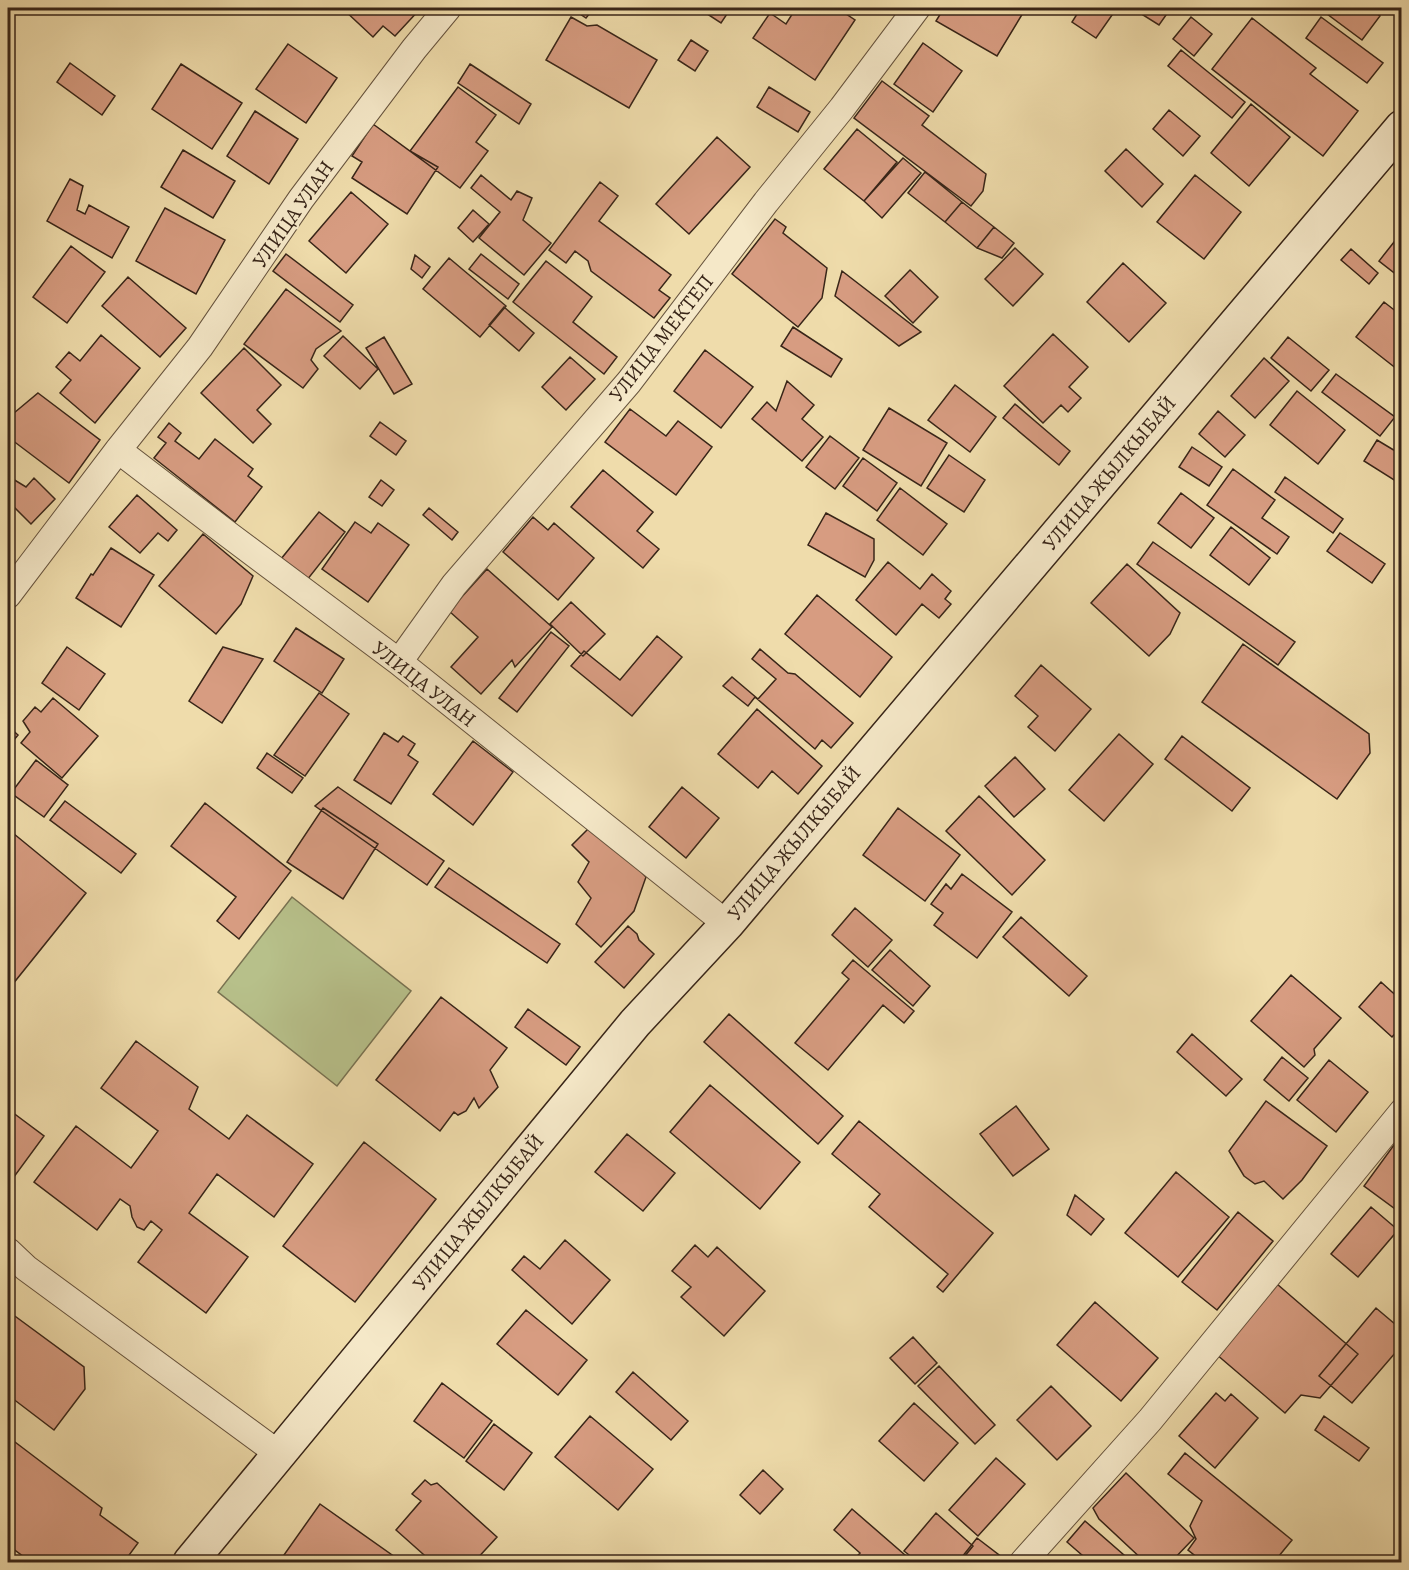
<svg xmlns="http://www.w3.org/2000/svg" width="1409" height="1570" font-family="Alegreya,serif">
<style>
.green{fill:#b7c08a;stroke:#787251;stroke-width:1.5}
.building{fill:#d79c81;stroke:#382518;stroke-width:1.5}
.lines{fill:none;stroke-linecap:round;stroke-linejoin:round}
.street-casing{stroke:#66533d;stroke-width:28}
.secondary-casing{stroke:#382518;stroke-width:36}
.street{stroke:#f5e8c8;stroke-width:26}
.secondary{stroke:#f5e8c8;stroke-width:33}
.labels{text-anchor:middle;stroke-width:4.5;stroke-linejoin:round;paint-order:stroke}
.street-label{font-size:21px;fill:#382518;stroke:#f5e8c8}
</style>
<rect width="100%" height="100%" fill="#efdcab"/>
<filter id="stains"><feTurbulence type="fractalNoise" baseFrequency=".00333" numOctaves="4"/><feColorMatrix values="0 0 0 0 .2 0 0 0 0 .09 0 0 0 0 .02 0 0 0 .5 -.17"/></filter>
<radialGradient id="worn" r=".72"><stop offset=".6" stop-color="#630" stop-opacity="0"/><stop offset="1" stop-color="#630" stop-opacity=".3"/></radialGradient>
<!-- green -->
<path class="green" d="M 292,897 L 411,991 L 337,1086 L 218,992 Z"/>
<!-- building -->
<path class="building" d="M 342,8 L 421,8 L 395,36 L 383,26 L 373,37 Z
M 571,8 L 594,8 L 586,18 Z
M 698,8 L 731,8 L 721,23 Z
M 796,8 L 837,8 L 855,20 L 815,80 L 753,38 L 770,13 L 786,24 Z
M 944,8 L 1026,8 L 997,56 L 936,21 Z
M 1073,8 L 1117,8 L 1096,38 L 1072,22 L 1079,11 Z
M 1147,8 L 1171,8 L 1159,25 L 1143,15 Z
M 1319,8 L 1369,8 L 1380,16 L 1362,40 Z
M 571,17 L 587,26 L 597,25 L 657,60 L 629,108 L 546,60 Z
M 1191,17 L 1212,34 L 1194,56 L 1173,39 Z
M 1321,17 L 1383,63 L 1367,83 L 1306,38 Z
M 1252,18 L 1316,68 L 1310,74 L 1358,111 L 1323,156 L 1212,69 Z
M 691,40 L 708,51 L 695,71 L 678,60 Z
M 923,43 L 962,71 L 933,112 L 894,84 Z
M 288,44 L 337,78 L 306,123 L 256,89 Z
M 1181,50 L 1245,102 L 1232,118 L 1168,66 Z
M 70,63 L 115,96 L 102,115 L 57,82 Z
M 181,64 L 242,103 L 212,149 L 152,109 Z
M 470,64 L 531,104 L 519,124 L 458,83 Z
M 882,81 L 929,116 L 922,125 L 986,174 L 983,191 L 971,206 L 854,118 Z
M 458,87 L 496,115 L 476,142 L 488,151 L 460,188 L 410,151 Z
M 769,87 L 810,112 L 798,132 L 757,107 Z
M 1251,104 L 1290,137 L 1249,186 L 1211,153 Z
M 1169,110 L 1200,136 L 1183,156 L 1153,129 Z
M 255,111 L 298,139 L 269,184 L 227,156 Z
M 373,124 L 410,151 L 438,167 L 407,214 L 352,178 L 362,162 L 352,156 Z
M 857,129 L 897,162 L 864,201 L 824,169 Z
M 717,137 L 750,167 L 689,234 L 656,204 Z
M 1126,149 L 1163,184 L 1142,207 L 1105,171 Z
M 183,150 L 235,181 L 213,218 L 161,187 Z
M 903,158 L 921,173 L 882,218 L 864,201 Z
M 925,172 L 962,202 L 945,222 L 908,193 Z
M 481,175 L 511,200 L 517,191 L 532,198 L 523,220 L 551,243 L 524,275 L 479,238 L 500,212 L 471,188 Z
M 1195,175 L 1241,212 L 1204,259 L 1157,222 Z
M 70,179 L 83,186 L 77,210 L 85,214 L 89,205 L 129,227 L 112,258 L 47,221 Z
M 600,182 L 618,196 L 599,221 L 671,275 L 659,290 L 670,298 L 654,318 L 591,271 L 588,261 L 575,251 L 566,263 L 549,250 Z
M 351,192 L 388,224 L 346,273 L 309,241 Z
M 962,202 L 994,227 L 977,248 L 945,222 Z
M 165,208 L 225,240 L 196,294 L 136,261 Z
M 473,210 L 489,224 L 473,242 L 458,228 Z
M 775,219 L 786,227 L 783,233 L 827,268 L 822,298 L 798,327 L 732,274 Z
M 994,227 L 1014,243 L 1002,258 L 977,248 Z
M 1402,232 L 1402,279 L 1379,261 Z
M 71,246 L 105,272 L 67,323 L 33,297 Z
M 1015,248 L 1043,274 L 1013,306 L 985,279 Z
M 1351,249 L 1378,273 L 1369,284 L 1341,260 Z
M 286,254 L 353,305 L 340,322 L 273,271 Z
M 481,254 L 519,284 L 508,299 L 469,269 Z
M 415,255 L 430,267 L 422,278 L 411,269 Z
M 449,258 L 506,306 L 480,337 L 423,289 Z
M 546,261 L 592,297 L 573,322 L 617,357 L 604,374 L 513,302 Z
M 1123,263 L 1166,303 L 1129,342 L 1087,302 Z
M 910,270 L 938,297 L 913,323 L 885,296 Z
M 842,271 L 921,332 L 899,346 L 835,296 Z
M 128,277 L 186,328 L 160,357 L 102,306 Z
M 286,289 L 341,331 L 316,349 L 311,360 L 318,369 L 303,388 L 244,344 Z
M 1384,302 L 1402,316 L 1402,373 L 1356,337 Z
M 504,307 L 534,333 L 519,351 L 489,325 Z
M 793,327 L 842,359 L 831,377 L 781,346 Z
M 1053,334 L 1088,367 L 1069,387 L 1081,398 L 1068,412 L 1061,405 L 1043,423 L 1004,386 Z
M 101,335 L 140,368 L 95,423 L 60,393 L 71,380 L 56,367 L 69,352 L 80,361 Z
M 343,336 L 378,369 L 360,389 L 324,356 Z
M 384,337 L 412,384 L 394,394 L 366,348 Z
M 1288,337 L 1329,370 L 1311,391 L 1271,358 Z
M 244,348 L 281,385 L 257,410 L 271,424 L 253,443 L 201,393 Z
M 705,350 L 753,387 L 721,428 L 674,391 Z
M 570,357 L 595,379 L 566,410 L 542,387 Z
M 1264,358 L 1289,381 L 1255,418 L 1231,396 Z
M 1336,374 L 1395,417 L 1380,436 L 1322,392 Z
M 787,381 L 814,405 L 802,419 L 823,437 L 802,461 L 752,419 L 767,402 L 776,411 Z
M 955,385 L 996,417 L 970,452 L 928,420 Z
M 1297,391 L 1345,430 L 1318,464 L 1270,425 Z
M 38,393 L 100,440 L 69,483 L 8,437 L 8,418 Z
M 1015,404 L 1070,451 L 1059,465 L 1003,418 Z
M 889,408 L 947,443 L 921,486 L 863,450 Z
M 630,409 L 666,436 L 678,421 L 712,447 L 676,495 L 605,442 Z
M 1218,411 L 1245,435 L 1225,457 L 1199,434 Z
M 380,422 L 406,441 L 396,455 L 370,436 Z
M 169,423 L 181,433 L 175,441 L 199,459 L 215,439 L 253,469 L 248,476 L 262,487 L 235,522 L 154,458 L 166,443 L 158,437 Z
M 830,436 L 859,458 L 835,489 L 806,467 Z
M 1377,440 L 1402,455 L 1402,485 L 1364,461 Z
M 1192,447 L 1222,467 L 1209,486 L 1179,467 Z
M 949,455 L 985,480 L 964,512 L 927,488 Z
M 863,458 L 897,483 L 877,511 L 843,486 Z
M 1233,469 L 1275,500 L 1262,518 L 1289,537 L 1277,554 L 1207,505 Z
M 603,470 L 653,512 L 637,531 L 659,549 L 643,568 L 571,507 Z
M 8,476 L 26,487 L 34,478 L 55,499 L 31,524 L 8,501 Z
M 1285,477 L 1343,519 L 1333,533 L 1275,492 Z
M 381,480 L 394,490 L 382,506 L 369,497 Z
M 900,488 L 947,524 L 923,555 L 877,520 Z
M 1181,493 L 1214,518 L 1191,548 L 1158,523 Z
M 137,495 L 177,530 L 168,541 L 158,533 L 140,553 L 109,527 Z
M 429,508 L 458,532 L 452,540 L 423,515 Z
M 319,512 L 345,532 L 307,580 L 281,559 Z
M 826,513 L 874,539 L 874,560 L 865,577 L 808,545 Z
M 533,517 L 548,530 L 554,523 L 594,558 L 558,600 L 503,552 Z
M 355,522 L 371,533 L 378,523 L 409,545 L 368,602 L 322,569 Z
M 1231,527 L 1270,558 L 1249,585 L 1210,555 Z
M 1340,533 L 1385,564 L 1372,583 L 1327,551 Z
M 203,534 L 253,576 L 241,604 L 216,634 L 159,586 Z
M 1153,542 L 1295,642 L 1278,665 L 1137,564 Z
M 111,548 L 154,575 L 121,627 L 76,598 L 91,574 L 93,575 Z
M 888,562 L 920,589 L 932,574 L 951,591 L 945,599 L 951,604 L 939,618 L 922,604 L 896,635 L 856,600 Z
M 1127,564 L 1180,613 L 1170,634 L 1149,656 L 1091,603 Z
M 487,569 L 552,627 L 515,667 L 512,660 L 481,694 L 451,667 L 478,637 L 449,611 Z
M 817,595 L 892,657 L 860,697 L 785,634 Z
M 571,602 L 605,634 L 583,656 L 550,624 Z
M 296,628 L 344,659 L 322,693 L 274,661 Z
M 551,632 L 569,646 L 517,712 L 499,698 Z
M 657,636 L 682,657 L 632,716 L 571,666 L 584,651 L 620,680 Z
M 1243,644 L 1369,734 L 1370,753 L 1337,799 L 1202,702 Z
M 67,647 L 105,674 L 79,710 L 42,683 Z
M 223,647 L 263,659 L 222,723 L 189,701 Z
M 760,649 L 788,673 L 795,674 L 853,723 L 831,748 L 822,740 L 815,749 L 755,697 L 748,706 L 723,686 L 732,677 L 758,699 L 776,679 L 752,659 Z
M 1041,665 L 1091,709 L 1055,751 L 1028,727 L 1038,716 L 1015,696 Z
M 319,693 L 349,714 L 305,776 L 274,755 Z
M 53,698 L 98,736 L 62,778 L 21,743 L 30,732 L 23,721 L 35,707 L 41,712 Z
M 757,709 L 822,766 L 798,794 L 772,771 L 758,788 L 718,754 Z
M 8,726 L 18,735 L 8,747 Z
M 384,733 L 398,742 L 403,736 L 415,744 L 408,755 L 418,762 L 391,804 L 354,780 Z
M 1119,734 L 1153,764 L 1104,821 L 1069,790 Z
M 1182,736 L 1250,788 L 1232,811 L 1165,759 Z
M 473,741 L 513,772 L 473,825 L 433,794 Z
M 267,753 L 303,778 L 292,793 L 257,768 Z
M 1015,757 L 1045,789 L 1014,817 L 985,786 Z
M 36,760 L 68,785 L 44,817 L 11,793 Z
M 338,787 L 444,861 L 427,885 L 315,806 Z
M 682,787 L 719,818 L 686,858 L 649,827 Z
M 979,796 L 1045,860 L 1012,895 L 946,831 Z
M 65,801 L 136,854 L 121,873 L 50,820 Z
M 205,803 L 291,871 L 239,939 L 217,921 L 236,897 L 171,846 Z
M 323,808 L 378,844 L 343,899 L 287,862 Z
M 898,808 L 960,855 L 925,901 L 863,855 Z
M 595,822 L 646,877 L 634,911 L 601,947 L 576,924 L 591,898 L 578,882 L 589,862 L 572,845 Z
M 8,829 L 86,893 L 8,990 Z
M 449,868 L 560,944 L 547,963 L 435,887 Z
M 962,874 L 1012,912 L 977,958 L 934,925 L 943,913 L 931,904 L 946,884 L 951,889 Z
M 855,908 L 892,940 L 868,967 L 832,935 Z
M 1021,917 L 1087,976 L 1069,996 L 1003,937 Z
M 628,926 L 637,934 L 639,940 L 654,954 L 624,988 L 595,962 Z
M 890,950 L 930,986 L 913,1006 L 872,970 Z
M 853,960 L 914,1011 L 904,1023 L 883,1005 L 828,1070 L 795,1043 L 849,979 L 842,973 Z
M 1291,975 L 1341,1018 L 1314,1049 L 1315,1055 L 1304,1067 L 1251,1021 Z
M 1381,982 L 1402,1001 L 1402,1026 L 1392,1037 L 1359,1007 Z
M 441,997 L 507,1048 L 490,1070 L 498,1087 L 479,1108 L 474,1098 L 466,1111 L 458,1115 L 454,1112 L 440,1131 L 376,1080 Z
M 528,1009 L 580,1047 L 566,1065 L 515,1027 Z
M 729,1014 L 843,1116 L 818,1144 L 704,1042 Z
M 1192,1034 L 1242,1079 L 1226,1096 L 1177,1052 Z
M 136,1041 L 198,1087 L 189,1109 L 229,1139 L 247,1115 L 313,1164 L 274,1217 L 217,1174 L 189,1213 L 248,1257 L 206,1313 L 138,1262 L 162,1230 L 151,1221 L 144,1230 L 137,1227 L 132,1217 L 130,1206 L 120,1199 L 97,1230 L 34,1182 L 76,1126 L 131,1168 L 158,1131 L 101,1088 Z
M 1282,1057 L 1308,1078 L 1289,1101 L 1264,1080 Z
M 1329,1060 L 1368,1092 L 1336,1132 L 1297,1100 Z
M 710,1085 L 800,1162 L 760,1209 L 670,1132 Z
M 1266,1101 L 1327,1146 L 1302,1180 L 1283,1199 L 1264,1181 L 1255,1184 L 1244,1176 L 1229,1151 Z
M 1016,1106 L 1049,1149 L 1013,1176 L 980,1134 Z
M 8,1109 L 44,1136 L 8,1185 Z
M 859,1121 L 993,1233 L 943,1292 L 937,1287 L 948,1274 L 869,1207 L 880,1194 L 832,1154 Z
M 627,1134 L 675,1173 L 643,1211 L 595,1172 Z
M 1402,1134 L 1402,1167 L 1397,1173 L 1402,1176 L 1402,1214 L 1364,1186 Z
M 364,1142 L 436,1199 L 355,1302 L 283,1246 Z
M 1176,1172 L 1229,1217 L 1178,1277 L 1125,1233 Z
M 1075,1195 L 1104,1219 L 1091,1235 L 1067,1215 Z
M 1371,1207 L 1398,1230 L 1358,1277 L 1331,1254 Z
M 1238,1212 L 1273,1241 L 1217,1310 L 1182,1282 Z
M 565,1240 L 610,1280 L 572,1324 L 512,1270 L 524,1256 L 540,1269 Z
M 695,1245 L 708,1257 L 717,1247 L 765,1291 L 724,1336 L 681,1297 L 691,1287 L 672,1271 Z
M 1277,1284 L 1358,1354 L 1320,1398 L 1301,1395 L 1285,1413 L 1216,1354 Z
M 1095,1302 L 1158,1358 L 1121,1401 L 1057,1345 Z
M 1376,1308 L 1402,1330 L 1402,1345 L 1352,1403 L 1319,1376 Z
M 526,1310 L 587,1360 L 558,1395 L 497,1344 Z
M 8,1311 L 84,1367 L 85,1389 L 54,1430 L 8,1395 Z
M 913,1337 L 937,1363 L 915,1384 L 890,1358 Z
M 939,1366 L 995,1425 L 975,1444 L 918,1386 Z
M 633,1372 L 688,1421 L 671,1440 L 616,1392 Z
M 442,1383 L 492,1421 L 464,1458 L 414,1421 Z
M 1051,1386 L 1091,1426 L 1057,1460 L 1017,1420 Z
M 1216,1393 L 1225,1401 L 1231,1394 L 1258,1418 L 1215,1468 L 1179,1436 Z
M 914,1403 L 958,1443 L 924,1481 L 879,1441 Z
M 590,1416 L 653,1469 L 618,1510 L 555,1457 Z
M 1324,1416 L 1369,1448 L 1359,1461 L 1315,1430 Z
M 494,1424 L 532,1453 L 504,1490 L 466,1461 Z
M 11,1439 L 102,1508 L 100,1515 L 138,1543 L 124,1562 L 31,1562 L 8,1545 L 8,1444 Z
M 1185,1453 L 1292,1540 L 1274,1562 L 1203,1562 L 1188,1550 L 1196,1539 L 1190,1526 L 1202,1501 L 1168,1474 Z
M 996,1458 L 1025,1484 L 978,1536 L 949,1510 Z
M 763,1470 L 783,1489 L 760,1514 L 740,1495 Z
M 1126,1473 L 1194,1538 L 1171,1562 L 1145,1562 L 1099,1519 L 1093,1508 Z
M 425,1480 L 431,1485 L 437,1483 L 497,1537 L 474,1562 L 432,1562 L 396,1530 L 421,1501 L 412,1494 Z
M 320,1504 L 402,1562 L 279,1562 Z
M 852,1509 L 905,1555 L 898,1562 L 852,1562 L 860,1553 L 834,1530 Z
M 936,1513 L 973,1546 L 960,1562 L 918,1562 L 904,1551 Z
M 1085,1521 L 1132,1562 L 1090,1562 L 1067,1542 Z
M 977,1538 L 1003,1558 L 1000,1562 L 958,1562 Z"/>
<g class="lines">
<defs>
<path id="street" d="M 118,450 L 229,535 L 399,662 L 727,924
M 8,595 L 118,450 L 200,347 L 301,199 L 414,49 L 448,8
M 399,662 L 454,585 L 629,382 L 766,202 L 842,108 L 917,8
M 8,1251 L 26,1268 L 279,1454
M 1023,1562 L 1150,1420 L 1402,1112"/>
<path id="secondary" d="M 190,1562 L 635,1023 L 727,924 L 1402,127"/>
</defs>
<!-- street casing -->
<use href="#street" class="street-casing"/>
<!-- secondary casing -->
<use href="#secondary" class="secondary-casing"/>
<!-- street -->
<use href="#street" class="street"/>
<!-- secondary -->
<use href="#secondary" class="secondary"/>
</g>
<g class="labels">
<!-- street labels -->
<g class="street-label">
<text transform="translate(293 214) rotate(-55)" y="7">УЛИЦА УЛАН</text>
<text transform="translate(661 338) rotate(-52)" y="7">УЛИЦА МЕКТЕП</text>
<text transform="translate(1109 473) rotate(-50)" y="7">УЛИЦА ЖЫЛКЫБАЙ</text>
<text transform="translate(424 684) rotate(38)" y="7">УЛИЦА УЛАН</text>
<text transform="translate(794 843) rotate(-50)" y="7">УЛИЦА ЖЫЛКЫБАЙ</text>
<text transform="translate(478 1212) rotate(-51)" y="7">УЛИЦА ЖЫЛКЫБАЙ</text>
</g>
</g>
<!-- margin -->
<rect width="1409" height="1570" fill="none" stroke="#efdcab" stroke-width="30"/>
<rect x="9" y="9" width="1391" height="1552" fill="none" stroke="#382518" stroke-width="3"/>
<rect x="15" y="15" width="1379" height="1540" fill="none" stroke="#382518" stroke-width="1.5"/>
<rect width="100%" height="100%" filter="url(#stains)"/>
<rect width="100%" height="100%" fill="url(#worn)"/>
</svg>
